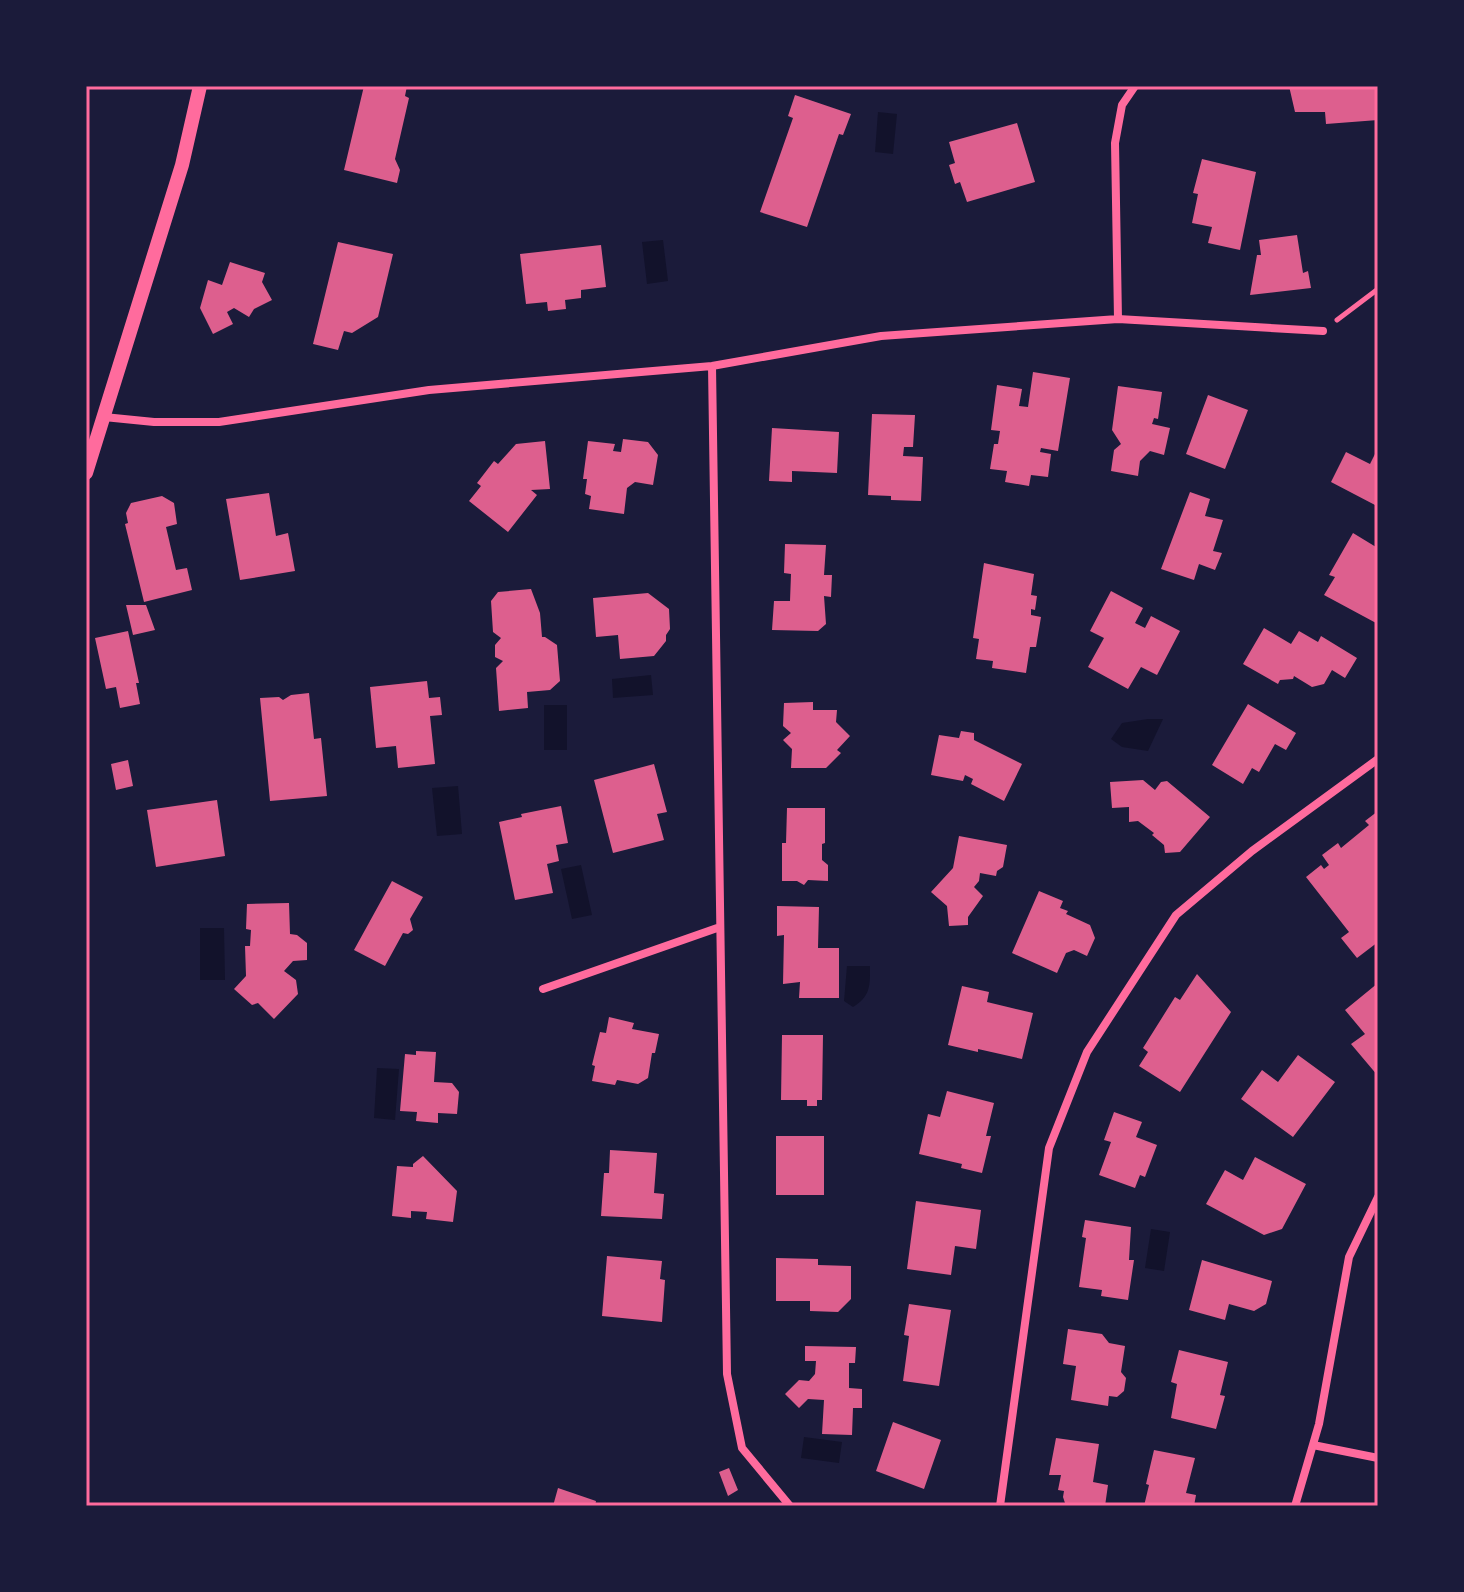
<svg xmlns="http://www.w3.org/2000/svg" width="1464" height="1592" font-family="'Sofia Sans Condensed',sans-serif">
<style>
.water{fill:#12122b}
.building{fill:#dd5f8e}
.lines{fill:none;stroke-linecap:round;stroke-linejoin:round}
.path{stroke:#ff6b9d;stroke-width:5}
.minor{stroke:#ff6b9d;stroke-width:8}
.tertiary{stroke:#ff6b9d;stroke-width:14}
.neatline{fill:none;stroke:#ff6b9d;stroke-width:3}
</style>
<rect width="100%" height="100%" fill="#1b1b3a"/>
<!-- water -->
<path class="water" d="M 878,112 L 897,114 L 893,154 L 875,152 Z
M 663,240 L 668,281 L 647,284 L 642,242 Z
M 651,675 L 653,695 L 613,698 L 612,679 Z
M 544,705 L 567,705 L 567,750 L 544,750 Z
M 1148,719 L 1163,719 L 1148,751 L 1122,747 L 1111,739 L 1122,723 Z
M 458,786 L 462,834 L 437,836 L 432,788 Z
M 581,865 L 592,915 L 572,919 L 561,869 Z
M 200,928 L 224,928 L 225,980 L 200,980 Z
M 847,966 L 870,966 C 870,985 871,996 853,1007 L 844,1001 Z
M 377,1068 L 399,1069 L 395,1120 L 374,1118 Z
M 1151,1229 L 1170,1232 L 1164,1271 L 1145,1268 Z
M 804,1437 L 842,1442 L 839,1463 L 801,1458 Z"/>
<!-- building -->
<path class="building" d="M 364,86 L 407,86 L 405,96 L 409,98 L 395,159 L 400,170 L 397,183 L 344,170 Z
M 1289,86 L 1378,86 L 1378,120 L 1326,124 L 1325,112 L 1295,112 Z
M 795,95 L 851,114 L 843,135 L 839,134 L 807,227 L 760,212 L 793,118 L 788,116 Z
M 1017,123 L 1035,182 L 967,202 L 960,182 L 955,184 L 949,165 L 955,163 L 949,142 Z
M 1202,159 L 1256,172 L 1240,250 L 1208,243 L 1212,227 L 1192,223 L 1198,194 L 1193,193 Z
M 1297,235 L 1303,273 L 1308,271 L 1311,288 L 1250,295 L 1257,255 L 1261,255 L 1259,240 Z
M 338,242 L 393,254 L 378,317 L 352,333 L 344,331 L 338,350 L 313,344 Z
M 601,245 L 606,287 L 581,290 L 581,298 L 565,300 L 566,309 L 548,311 L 547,302 L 526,304 L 520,254 Z
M 230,262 L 265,273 L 262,282 L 272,300 L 254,309 L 249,317 L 234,308 L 227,312 L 233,324 L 213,334 L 200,308 L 208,280 L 222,285 Z
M 1033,372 L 1070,378 L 1058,451 L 1041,448 L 1040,452 L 1051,454 L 1048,477 L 1031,475 L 1029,486 L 1005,482 L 1007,471 L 990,469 L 994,444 L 998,444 L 1000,431 L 991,430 L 997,385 L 1022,389 L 1019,406 L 1028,407 Z
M 1118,386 L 1162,392 L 1158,419 L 1154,418 L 1152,424 L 1170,428 L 1164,455 L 1150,451 L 1140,461 L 1138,476 L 1111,471 L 1114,450 L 1121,444 L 1112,430 Z
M 1208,395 L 1248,410 L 1225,469 L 1186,454 Z
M 872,414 L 915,415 L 913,447 L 904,447 L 903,456 L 923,457 L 921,501 L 891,500 L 891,496 L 868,495 Z
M 772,428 L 839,432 L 837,473 L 792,471 L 792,482 L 769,481 Z
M 623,439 L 648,442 L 658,455 L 653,485 L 635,482 L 627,488 L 624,514 L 589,509 L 591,496 L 585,494 L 587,479 L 583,479 L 588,441 L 615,444 L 613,451 L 621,452 Z
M 545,441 L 550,489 L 531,490 L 537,495 L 508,532 L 469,501 L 481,486 L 477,483 L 494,461 L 498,464 L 516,444 Z
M 1378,448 L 1378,499 L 1375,505 L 1331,482 L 1346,452 L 1370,464 Z
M 1190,492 L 1210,499 L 1205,516 L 1223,520 L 1213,551 L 1222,553 L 1215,570 L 1199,564 L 1194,580 L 1161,569 Z
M 269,493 L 276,536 L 288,533 L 295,571 L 240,580 L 226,499 Z
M 162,496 L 174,503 L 177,524 L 166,527 L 176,570 L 187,568 L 192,590 L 144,602 L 125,524 L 128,523 L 126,513 L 131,503 Z
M 1353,533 L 1376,547 L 1378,552 L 1376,623 L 1324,595 L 1335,577 L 1329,575 Z
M 785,544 L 826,545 L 824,575 L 832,575 L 831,597 L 824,596 L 826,624 L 818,631 L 772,630 L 774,601 L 790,601 L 791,574 L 784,573 Z
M 984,563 L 1034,574 L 1031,595 L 1037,596 L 1035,610 L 1031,609 L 1031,615 L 1041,617 L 1036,647 L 1030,647 L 1026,673 L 992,668 L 993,661 L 976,659 L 979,639 L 973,638 Z
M 531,589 L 540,613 L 542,637 L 545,637 L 557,645 L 560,681 L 550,690 L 527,692 L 528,708 L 499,711 L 496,668 L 503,661 L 495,657 L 495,645 L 501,638 L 493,632 L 491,601 L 498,592 Z
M 1111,591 L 1143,608 L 1135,623 L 1145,628 L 1151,616 L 1180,631 L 1157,675 L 1141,667 L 1128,689 L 1088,667 L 1104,638 L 1090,631 Z
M 648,593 L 669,609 L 670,629 L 666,635 L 666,641 L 654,656 L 620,659 L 618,635 L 596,637 L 593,598 Z
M 126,605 L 146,605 L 155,630 L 133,635 Z
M 1264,628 L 1291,644 L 1299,631 L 1318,642 L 1321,636 L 1357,658 L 1345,678 L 1332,670 L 1324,684 L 1312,687 L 1294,676 L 1293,679 L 1280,680 L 1278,684 L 1243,664 Z
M 128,631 L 139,683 L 136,683 L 140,704 L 120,708 L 116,687 L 106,689 L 95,638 Z
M 427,681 L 429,698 L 440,697 L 442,715 L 430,716 L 435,764 L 398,768 L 396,746 L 376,748 L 370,687 Z
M 309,693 L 314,739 L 321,738 L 327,796 L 270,801 L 260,698 L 279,697 L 283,700 L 291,695 Z
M 813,702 L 813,710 L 837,710 L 836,722 L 850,736 L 837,750 L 841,753 L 826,768 L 791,768 L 792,749 L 783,740 L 791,733 L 783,726 L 784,703 Z
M 1248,704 L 1296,733 L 1286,750 L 1275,744 L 1259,772 L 1252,768 L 1243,784 L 1212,765 Z
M 961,731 L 974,733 L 974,740 L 1022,764 L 1004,801 L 971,784 L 973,779 L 965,775 L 963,781 L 931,775 L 939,735 L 959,738 Z
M 128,760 L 133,786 L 116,790 L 111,764 Z
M 654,764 L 667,812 L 657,814 L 664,840 L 613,853 L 594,780 Z
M 1143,780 L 1155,790 L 1161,782 L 1167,781 L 1210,817 L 1180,852 L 1165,853 L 1164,845 L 1152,835 L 1154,833 L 1138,821 L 1129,822 L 1129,807 L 1112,808 L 1110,782 Z
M 217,800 L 225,856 L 156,867 L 147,810 Z
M 561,806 L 568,843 L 556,845 L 559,861 L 547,864 L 553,893 L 515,900 L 499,822 L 522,817 L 521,814 Z
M 787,808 L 825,808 L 825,843 L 822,844 L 822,860 L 828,865 L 828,881 L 808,880 L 804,885 L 797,881 L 782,881 L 782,843 L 786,843 Z
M 1378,811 L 1378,942 L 1357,958 L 1341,938 L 1349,932 L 1306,877 L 1321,865 L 1324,869 L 1329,865 L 1322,855 L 1338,843 L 1341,848 L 1369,825 L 1365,821 Z
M 959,836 L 1007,845 L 1003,867 L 997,871 L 996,876 L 980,873 L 979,881 L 974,887 L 983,896 L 968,917 L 968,925 L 949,926 L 947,906 L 931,892 L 953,868 Z
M 392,881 L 423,897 L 410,919 L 413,930 L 408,934 L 403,933 L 385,966 L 354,950 Z
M 1039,891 L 1063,901 L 1060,908 L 1068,911 L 1066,914 L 1090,925 L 1095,938 L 1087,956 L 1074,950 L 1066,953 L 1057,973 L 1012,953 Z
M 289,903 L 290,934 L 297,935 L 307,943 L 307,960 L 293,961 L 284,971 L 296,980 L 298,994 L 274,1019 L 258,1003 L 252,1005 L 234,989 L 246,976 L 245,946 L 250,946 L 251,930 L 246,929 L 247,904 Z
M 777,906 L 819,907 L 818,948 L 839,948 L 839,998 L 799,998 L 800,982 L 783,984 L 784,935 L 777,936 Z
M 1197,974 L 1231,1012 L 1180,1092 L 1139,1066 L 1148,1052 L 1143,1048 L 1175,997 L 1180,1000 Z
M 1378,983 L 1378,1076 L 1351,1044 L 1365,1034 L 1345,1010 Z
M 962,986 L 989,992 L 987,1002 L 1033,1013 L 1022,1059 L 978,1049 L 978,1052 L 948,1045 Z
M 609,1017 L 634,1023 L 632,1029 L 659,1034 L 655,1053 L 652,1053 L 648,1078 L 638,1084 L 617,1080 L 615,1085 L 592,1081 L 595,1066 L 592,1065 L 600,1032 L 606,1033 Z
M 782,1035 L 823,1035 L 822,1100 L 817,1100 L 817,1106 L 807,1106 L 807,1100 L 781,1100 Z
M 416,1051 L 436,1052 L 434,1082 L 452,1083 L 459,1092 L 457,1114 L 438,1113 L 438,1123 L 416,1121 L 417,1112 L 400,1111 L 405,1054 L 416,1055 Z
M 1298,1055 L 1335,1082 L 1293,1137 L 1241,1099 L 1262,1070 L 1278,1082 Z
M 947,1091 L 994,1103 L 986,1136 L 991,1136 L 982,1173 L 961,1168 L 962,1164 L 919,1154 L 928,1114 L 940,1117 Z
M 1114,1112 L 1142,1122 L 1136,1137 L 1157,1145 L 1145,1177 L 1140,1175 L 1135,1188 L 1099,1175 L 1111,1142 L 1104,1140 Z
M 776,1136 L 824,1136 L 824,1195 L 776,1195 Z
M 610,1150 L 657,1153 L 654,1193 L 664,1194 L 662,1219 L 601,1216 L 604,1173 L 609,1173 Z
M 423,1156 L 457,1191 L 453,1222 L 426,1219 L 427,1212 L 411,1211 L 411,1218 L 392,1216 L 397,1166 L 413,1167 L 413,1164 Z
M 1255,1157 L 1306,1184 L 1282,1229 L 1264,1235 L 1206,1204 L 1225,1170 L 1243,1180 Z
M 916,1201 L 981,1210 L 976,1249 L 955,1246 L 951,1275 L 907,1269 Z
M 1085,1220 L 1131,1227 L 1129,1260 L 1134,1260 L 1128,1300 L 1101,1296 L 1102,1290 L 1079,1287 L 1086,1238 L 1082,1237 Z
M 607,1256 L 662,1261 L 660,1279 L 665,1280 L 662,1322 L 602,1316 Z
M 776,1258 L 818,1259 L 818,1265 L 851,1266 L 851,1299 L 838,1312 L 810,1311 L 810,1301 L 776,1301 Z
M 1202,1260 L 1272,1281 L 1266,1304 L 1254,1311 L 1229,1304 L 1225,1320 L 1189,1310 Z
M 909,1304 L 951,1310 L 939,1386 L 903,1381 L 909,1336 L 904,1335 Z
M 1068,1329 L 1102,1334 L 1109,1343 L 1125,1346 L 1121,1372 L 1126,1378 L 1124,1391 L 1117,1397 L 1109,1396 L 1108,1406 L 1071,1400 L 1076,1366 L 1063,1364 Z
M 805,1346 L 856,1347 L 855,1363 L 849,1363 L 849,1388 L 862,1389 L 862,1408 L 853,1408 L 852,1435 L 822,1434 L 824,1400 L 808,1399 L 799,1408 L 785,1394 L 799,1380 L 809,1381 L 815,1374 L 816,1361 L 805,1361 Z
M 1179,1350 L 1228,1362 L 1220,1395 L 1225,1396 L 1216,1429 L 1171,1418 L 1177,1384 L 1171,1382 Z
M 893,1422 L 941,1440 L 924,1489 L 876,1471 Z
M 1056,1438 L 1099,1444 L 1093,1482 L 1108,1485 L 1105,1506 L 1066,1506 L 1063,1497 L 1064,1491 L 1058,1490 L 1061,1475 L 1049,1475 Z
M 1154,1450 L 1195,1458 L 1186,1493 L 1196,1495 L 1194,1506 L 1144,1506 L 1149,1485 L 1146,1484 Z
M 729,1468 L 738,1490 L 728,1496 L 719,1472 Z
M 558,1488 L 596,1501 L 595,1506 L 553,1506 Z"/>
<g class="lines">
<!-- path -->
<path class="path" d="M 1337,320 L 1378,289"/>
<!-- minor -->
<path class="minor" d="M 1118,319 L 1115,143 L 1122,105 L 1135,86
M 712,366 L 727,1374 L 742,1448 L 790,1506
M 104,417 L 154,422 L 219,422 L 429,390 L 712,366 L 881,336 L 1118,319 L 1323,331
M 543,989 L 720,927
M 1313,1445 L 1378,1458
M 1000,1506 L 1049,1148 L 1087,1052 L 1176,915 L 1252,851 L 1378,759
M 1295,1506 L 1319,1424 L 1349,1257 L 1378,1197"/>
<!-- tertiary -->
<path class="tertiary" d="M 86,473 L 182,165 L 200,86"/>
</g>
<!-- border -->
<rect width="1464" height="1592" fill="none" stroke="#1b1b3a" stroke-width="176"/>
<rect x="88" y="88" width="1288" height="1416" class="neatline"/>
</svg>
